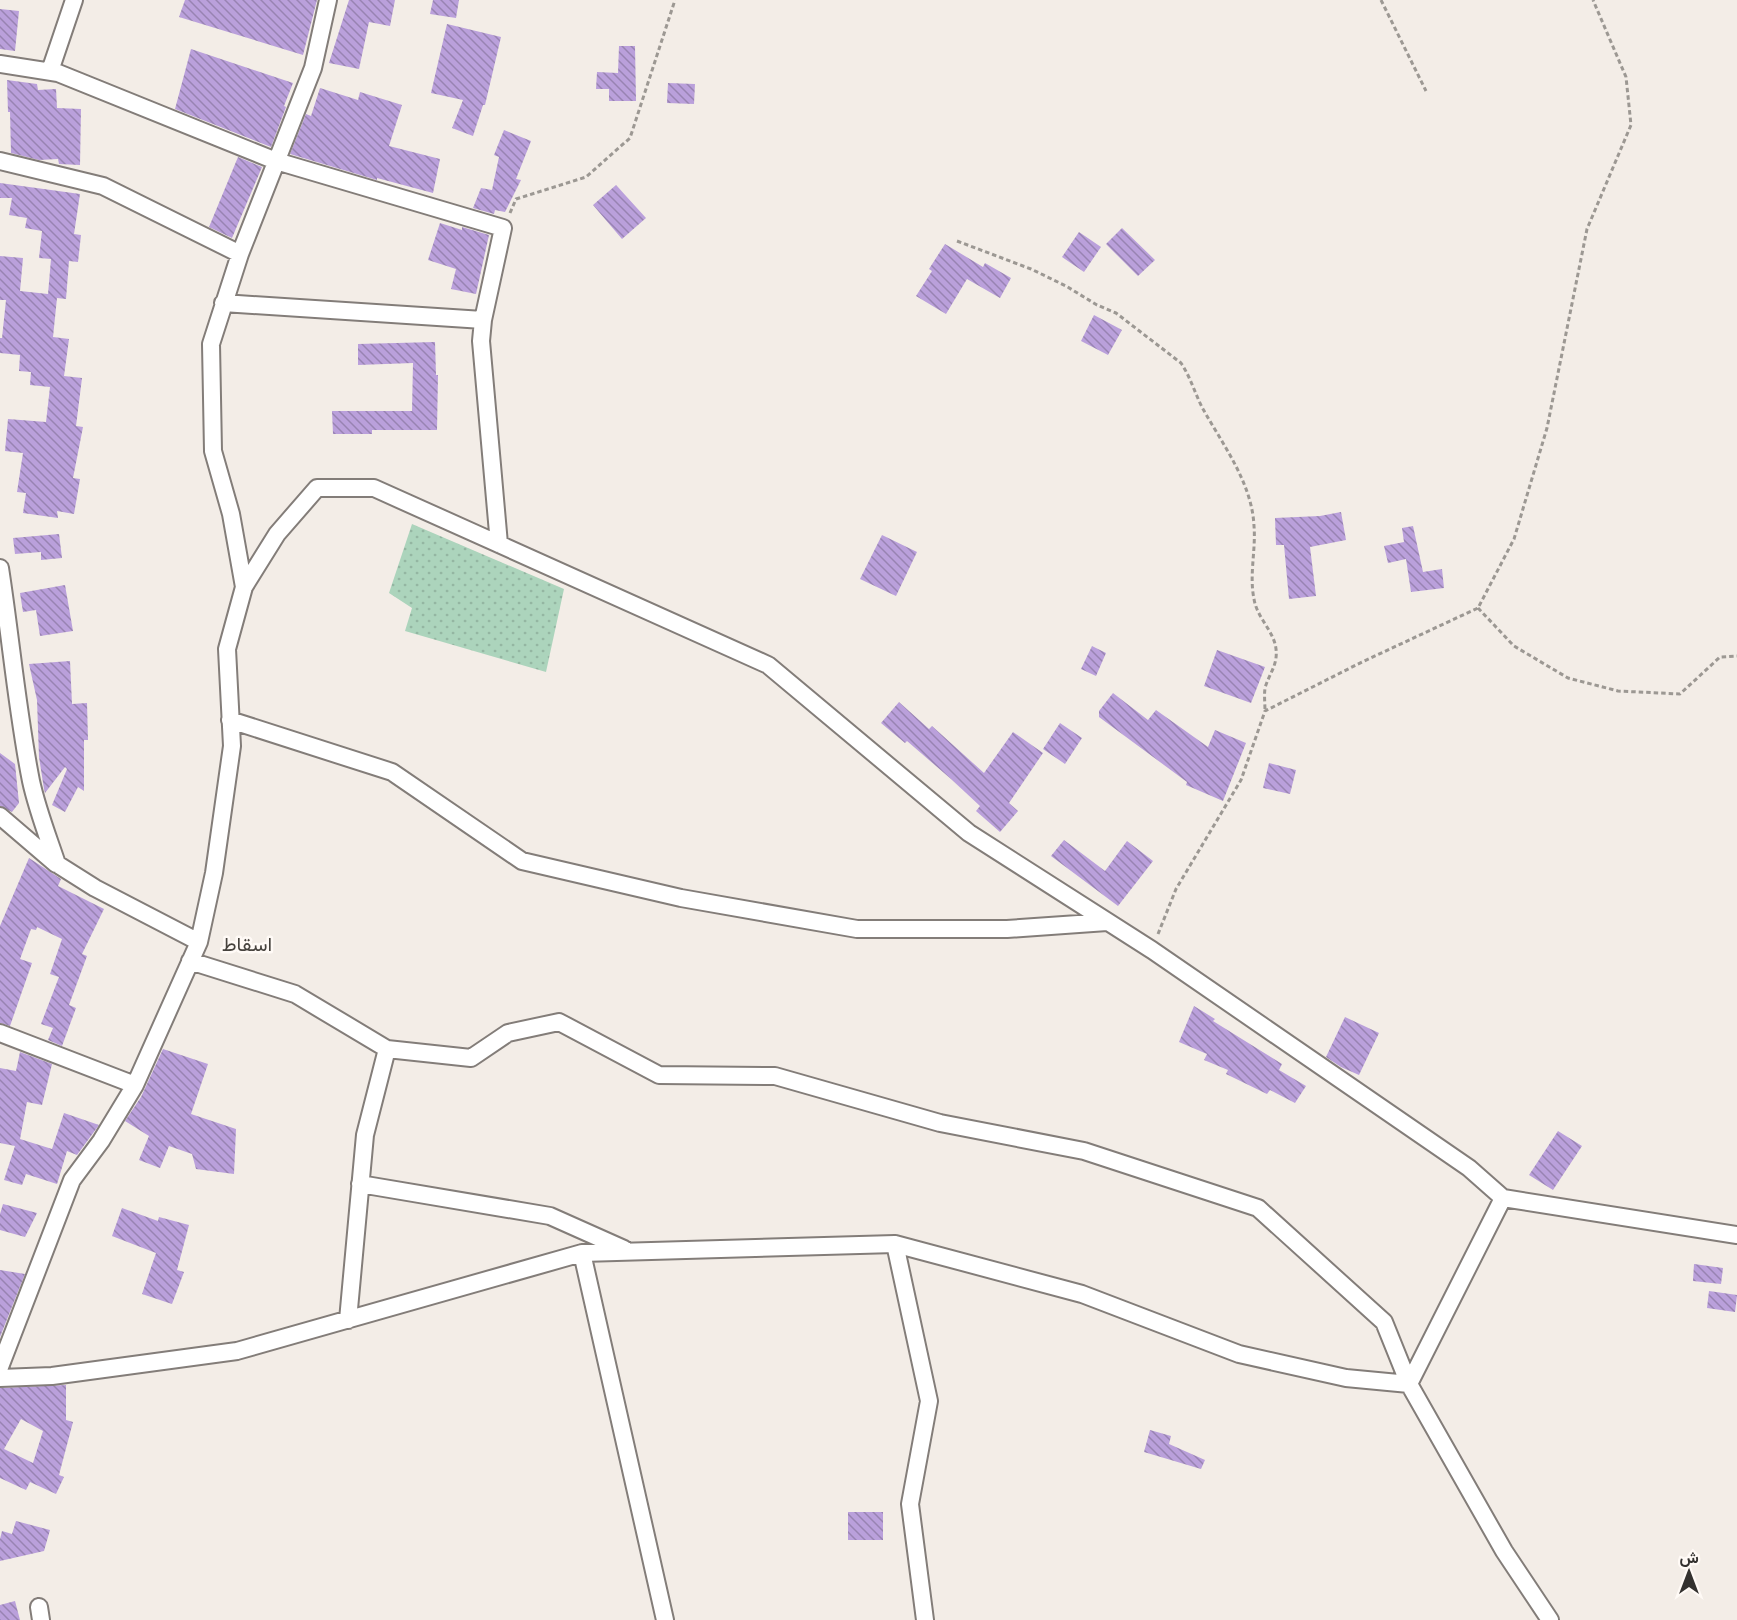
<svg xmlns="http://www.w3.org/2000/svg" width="1737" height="1620" font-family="'Source Serif 4',Vazirmatn,serif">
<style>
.grass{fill:url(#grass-dots)}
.building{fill:url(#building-back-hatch);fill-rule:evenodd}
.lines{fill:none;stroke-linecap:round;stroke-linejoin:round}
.street-casing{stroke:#837d79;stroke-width:20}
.path{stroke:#9c9893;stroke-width:3;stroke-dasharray:4.5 3;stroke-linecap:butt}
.street{stroke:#fff;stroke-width:16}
.labels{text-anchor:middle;stroke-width:5;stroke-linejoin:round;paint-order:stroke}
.quarter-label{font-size:20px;fill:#46423d;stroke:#fffaf6}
</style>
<defs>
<pattern id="grass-dots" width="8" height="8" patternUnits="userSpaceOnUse" patternTransform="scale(1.5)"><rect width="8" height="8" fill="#acd4bc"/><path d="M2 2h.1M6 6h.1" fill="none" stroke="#94b6a2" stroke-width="1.8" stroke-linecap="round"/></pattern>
<pattern id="building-back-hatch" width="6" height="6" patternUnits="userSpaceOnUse" patternTransform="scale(1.5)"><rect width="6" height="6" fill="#baa0db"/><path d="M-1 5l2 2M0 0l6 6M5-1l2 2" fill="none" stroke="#9883b2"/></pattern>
</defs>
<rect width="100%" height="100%" fill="#f3ede7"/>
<!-- grass -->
<path class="grass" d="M 412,524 L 564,589 L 546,672 L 405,631 L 412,608 L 389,593 Z"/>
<!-- building -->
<path class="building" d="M 185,0 L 317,0 L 303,55 L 179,17 Z
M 349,0 L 395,0 L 390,26 L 369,22 L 359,69 L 329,63 Z
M 433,0 L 459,0 L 456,18 L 430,14 Z
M 0,9 L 19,11 L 15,51 L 0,49 Z
M 447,24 L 501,37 L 485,105 L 483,105 L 473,136 L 452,128 L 463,100 L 431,93 Z
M 619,46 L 635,46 L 636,101 L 609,101 L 609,89 L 596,89 L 597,72 L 618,73 Z
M 191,49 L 293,83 L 284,106 L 286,107 L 271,147 L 175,109 Z
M 7,80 L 37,84 L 38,90 L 56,89 L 57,108 L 81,109 L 80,165 L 59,164 L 58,159 L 39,160 L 11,153 L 10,112 L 8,112 Z
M 668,83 L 695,84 L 694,104 L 667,103 Z
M 320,88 L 358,100 L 360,92 L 402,105 L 389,146 L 440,159 L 433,193 L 377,178 L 377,180 L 290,154 L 306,114 L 311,116 Z
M 504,130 L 531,141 L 516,179 L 521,180 L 505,212 L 495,210 L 494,214 L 473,208 L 481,188 L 492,190 L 499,157 L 494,155 Z
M 238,157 L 262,167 L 232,238 L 209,227 Z
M 0,183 L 80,194 L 74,234 L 81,235 L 78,262 L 69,261 L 66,299 L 57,298 L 53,337 L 69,339 L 64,376 L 82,378 L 76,426 L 83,427 L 73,478 L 80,479 L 74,514 L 57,511 L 58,518 L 23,513 L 26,493 L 17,492 L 23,453 L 5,451 L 8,419 L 46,422 L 50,387 L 30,385 L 31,372 L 19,371 L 20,355 L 0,353 L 0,338 L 2,338 L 6,300 L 0,300 L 0,256 L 23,258 L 20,291 L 48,294 L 51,259 L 39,258 L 42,231 L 25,228 L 27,218 L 9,215 L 12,198 L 0,198 Z
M 616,185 L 646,218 L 622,239 L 593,205 Z
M 440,223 L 462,230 L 462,227 L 489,235 L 476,294 L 451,289 L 456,269 L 428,260 Z
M 1122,228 L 1155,260 L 1138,276 L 1106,244 Z
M 1079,232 L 1101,247 L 1084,272 L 1062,257 Z
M 945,244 L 983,267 L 985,263 L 1011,278 L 1000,298 L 967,279 L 946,314 L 916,296 L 932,271 L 929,269 Z
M 1094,315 L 1122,330 L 1108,355 L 1081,341 Z
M 435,342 L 436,375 L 438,375 L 437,430 L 372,430 L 372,434 L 333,434 L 332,411 L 412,411 L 413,363 L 358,365 L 358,344 Z
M 1341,512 L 1346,540 L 1310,547 L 1316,596 L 1289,599 L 1284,545 L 1276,545 L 1275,518 L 1320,516 Z
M 1413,526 L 1423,572 L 1442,569 L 1444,588 L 1411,592 L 1406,559 L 1388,563 L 1384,546 L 1404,542 L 1402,528 Z
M 59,534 L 62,558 L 41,560 L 41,552 L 15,554 L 13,538 Z
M 882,535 L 917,552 L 896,596 L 860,579 Z
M 65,585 L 73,631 L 40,636 L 36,610 L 23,612 L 20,593 Z
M 1092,646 L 1106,653 L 1096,676 L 1081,669 Z
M 1217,650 L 1265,667 L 1251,703 L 1204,686 Z
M 70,661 L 72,704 L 87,703 L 88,740 L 84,740 L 84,791 L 78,787 L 65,812 L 52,805 L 67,769 L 65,767 L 45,793 L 44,789 L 39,757 L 37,700 L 29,664 Z
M 1113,693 L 1148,720 L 1156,710 L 1208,747 L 1215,730 L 1246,743 L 1223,801 L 1186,785 L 1187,782 L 1099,717 L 1099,711 Z
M 899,702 L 929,729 L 932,726 L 984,773 L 1013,732 L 1043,753 L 1009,803 L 1018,811 L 1000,832 L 976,811 L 980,806 L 951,779 L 907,741 L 905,743 L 881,723 Z
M 1060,723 L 1082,738 L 1065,764 L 1043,749 Z
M 0,753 L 15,764 L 19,803 L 12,812 L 0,806 Z
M 1269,763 L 1296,770 L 1290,794 L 1263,788 Z
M 1064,840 L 1105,871 L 1127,841 L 1153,861 L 1118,906 L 1051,856 Z
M 29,858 L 61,879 L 58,886 L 104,909 L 82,954 L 87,956 L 69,1005 L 76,1008 L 62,1046 L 48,1040 L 53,1028 L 41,1024 L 59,977 L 50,974 L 62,939 L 37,927 L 36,930 L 31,929 L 20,959 L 32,963 L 10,1026 L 0,1023 L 0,926 Z
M 1194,1006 L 1215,1019 L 1213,1021 L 1282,1064 L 1279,1070 L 1306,1086 L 1295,1103 L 1270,1090 L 1267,1094 L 1226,1074 L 1228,1070 L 1204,1060 L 1207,1054 L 1179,1042 Z
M 1345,1017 L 1379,1033 L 1359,1075 L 1341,1067 L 1326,1057 Z
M 163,1049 L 208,1064 L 191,1114 L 236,1129 L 234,1174 L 196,1169 L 192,1154 L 169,1146 L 160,1168 L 139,1160 L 149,1136 L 125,1121 L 141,1097 Z
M 20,1052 L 52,1064 L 42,1105 L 27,1102 L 20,1139 L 52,1149 L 64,1113 L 99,1125 L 77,1155 L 67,1151 L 57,1184 L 26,1174 L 22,1185 L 4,1180 L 15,1146 L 0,1143 L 0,1068 L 16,1071 Z
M 1558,1131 L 1582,1146 L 1553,1190 L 1529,1175 Z
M 3,1204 L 37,1213 L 25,1237 L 0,1230 L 0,1214 Z
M 122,1208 L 158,1221 L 159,1217 L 189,1225 L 177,1270 L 184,1272 L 172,1304 L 142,1294 L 156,1253 L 112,1236 Z
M 1694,1264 L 1723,1268 L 1721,1284 L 1693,1281 Z
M 0,1270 L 25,1274 L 0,1337 Z
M 1709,1291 L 1737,1295 L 1735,1312 L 1707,1308 Z
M 66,1385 L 66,1420 L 73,1422 L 59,1475 L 64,1477 L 56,1494 L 30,1482 L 26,1490 L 0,1478 L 0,1388 ZM 21,1419 L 43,1431 L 33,1463 L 4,1449 Z
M 1150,1430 L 1171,1436 L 1169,1444 L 1205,1460 L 1201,1469 L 1144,1452 Z
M 848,1512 L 883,1512 L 883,1540 L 848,1540 Z
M 16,1521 L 50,1530 L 44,1551 L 0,1561 L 0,1539 L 2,1531 L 12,1534 Z
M 15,1601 L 20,1620 L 0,1620 L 0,1605 Z"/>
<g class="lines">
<defs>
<path id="street" d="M 0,64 L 58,73 L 276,161 L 503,228 L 483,320 L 481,341 L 499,544
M 50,71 L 74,0
M 0,161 L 103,186 L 240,254
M 223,303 L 483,320
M 0,568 C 11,639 17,711 31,781 C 37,809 48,837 57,864 L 95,888 L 199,942
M 244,587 L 231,514 L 213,451 L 211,344 L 240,254 L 313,68 L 328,0
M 230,720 L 392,772 L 522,861 L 681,898 L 857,929 L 1007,929 L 1107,922
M 0,816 L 56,864
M 190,961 L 295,994 L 387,1049 L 471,1058 L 508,1033 L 559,1022 L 659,1075 L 775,1076 L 940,1123 L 1084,1151 L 1258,1208 L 1384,1322 L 1409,1384 L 1504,1551 L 1550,1620
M 0,1033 L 135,1085
M 360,1184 L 550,1216 L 624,1249
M 1503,1198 L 1737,1235
M 895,1244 L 929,1401 L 910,1504 L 925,1620
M 582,1253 L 665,1620
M 348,1320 L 365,1135 L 387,1049
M 0,1367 L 72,1180 L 101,1141 L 135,1085 L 199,942 L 214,873 L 232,746 L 227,649 L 244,587 L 277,534 L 317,488 L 374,488 L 768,665 L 969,833 L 1152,950 L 1469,1168 L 1503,1198 L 1409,1384
M 0,1378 L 52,1376 L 237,1351 L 582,1253 L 895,1244 L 1082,1294 L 1239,1354 L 1346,1378 L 1409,1384
M 39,1607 L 41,1620"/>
</defs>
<!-- street casing -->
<use href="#street" class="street-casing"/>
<!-- path -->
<path class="path" d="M 1381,0 L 1426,91
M 510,213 L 516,199 L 586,177 L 630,138 L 675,0
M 957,241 L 1031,269 L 1066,286 L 1097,305 L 1116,313 L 1181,363 C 1191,378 1195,394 1203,409 C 1223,445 1252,483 1254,526 C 1256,550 1249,575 1254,599 C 1257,618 1274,631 1276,649 C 1278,665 1269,674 1265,688 C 1264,696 1265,704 1265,711
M 1478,608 L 1514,646 L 1568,678 L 1618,691 L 1680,694 L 1720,657 L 1737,656
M 1158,934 L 1176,889 L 1241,780 L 1265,711 L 1362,662 L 1478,608 L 1514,539 L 1547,428 L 1587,229 L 1631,125 L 1626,77 L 1593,0"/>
<!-- street -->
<use href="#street" class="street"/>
</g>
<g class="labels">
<!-- quarter labels -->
<g class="quarter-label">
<text x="247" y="951">اسقاط</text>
</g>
</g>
<!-- north arrow -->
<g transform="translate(1689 1572)" stroke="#fffaf6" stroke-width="4.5" paint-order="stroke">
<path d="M0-4.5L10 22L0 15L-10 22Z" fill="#33312f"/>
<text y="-9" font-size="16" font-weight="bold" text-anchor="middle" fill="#33312f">ش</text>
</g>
</svg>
